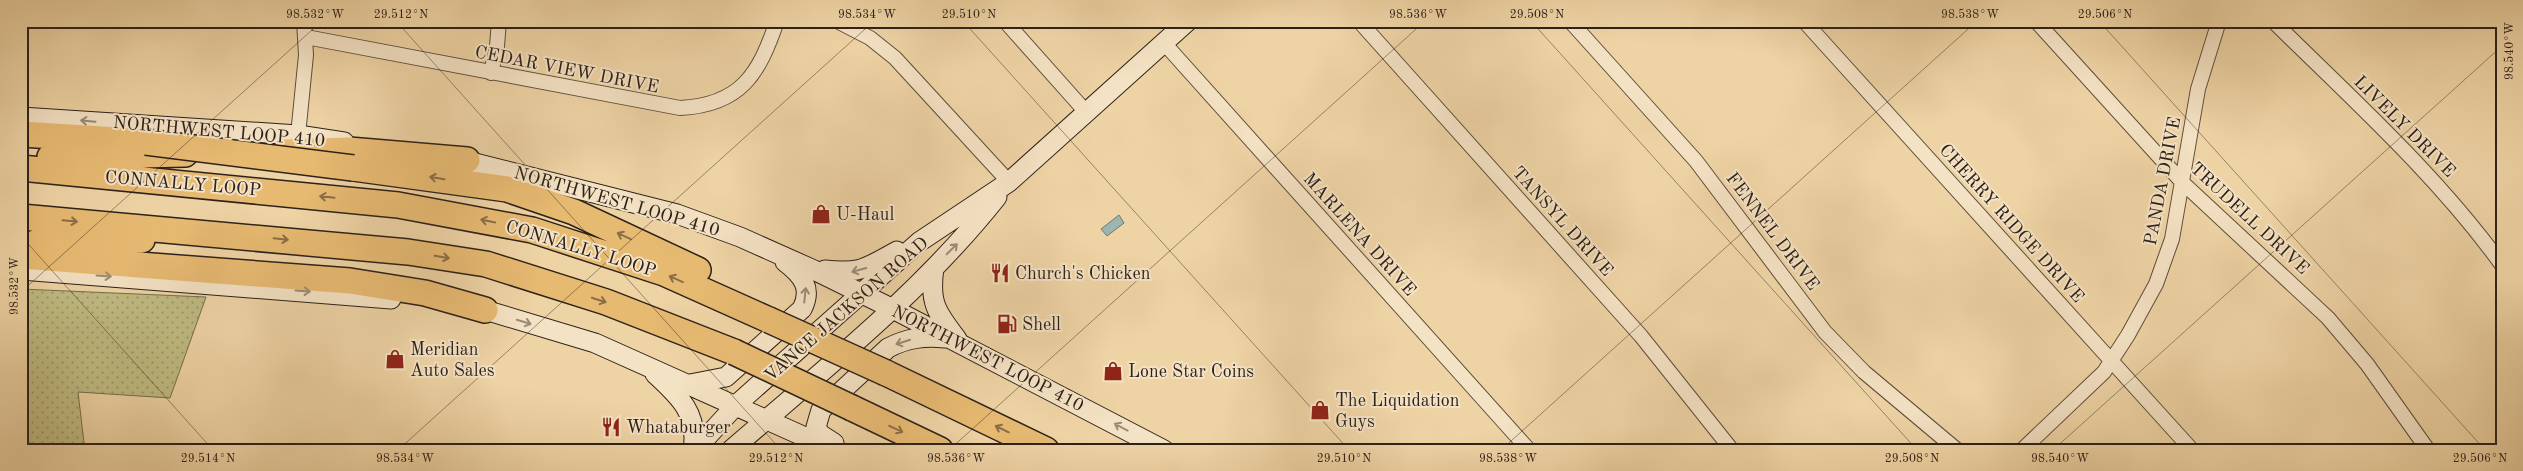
<svg xmlns="http://www.w3.org/2000/svg" width="2523" height="471" font-family="'Old Standard TT',serif">
<style>
.grass{fill:url(#grass-dots);stroke:#766e4e}
.water{fill:#9bb6ae;stroke:#6f7a73}
.lines{fill:none;stroke-linecap:round;stroke-linejoin:round}
.river{stroke:#9bb6ae;stroke-width:22}
.minor-casing{stroke:#5d4e3c;stroke-width:16}
.secondary-casing{stroke:#2d211a;stroke-width:21}
.motorway-casing{stroke:#2d211a;stroke-width:28}
.minor{stroke:#f4e2c4;stroke-width:14}
.secondary{stroke:#f4e2c4;stroke-width:19}
.motorway{stroke:#e7ba72;stroke-width:25}
.motorway-bridge-casing{stroke:#2d211a;stroke-width:28;stroke-linecap:butt}
.motorway-bridge{stroke:#e7ba72;stroke-width:25}
.oneway{stroke:#9a8b78}
.oneway2{stroke:#8a6e46}
.ticks{fill:none;stroke:#2d211a;stroke-width:1;stroke-opacity:0.45}
.labels{text-anchor:middle;stroke-width:4;stroke-linejoin:round;paint-order:stroke}
.street-label{font-size:18px;fill:#2d211a;stroke:#f4e2c4}
.poi-label{font-size:18px;fill:#2d211a;stroke:#f4e2c4;text-anchor:start}
.neatline{fill:none;stroke:#2d211a;stroke-width:2}
.ticks-label{font-size:12px;text-anchor:middle;fill:#2d211a}
</style>
<defs>
<pattern id="grass-dots" width="8" height="8" patternUnits="userSpaceOnUse" patternTransform="scale(1.25)"><rect width="8" height="8" fill="#bfba81"/><path d="M2 2h.1M6 6h.1" fill="none" stroke="#9c9769" stroke-width="1.8" stroke-linecap="round"/></pattern>
</defs>
<rect width="100%" height="100%" fill="#eed3a4"/>
<filter id="stains"><feTurbulence type="fractalNoise" baseFrequency=".004" numOctaves="4"/><feColorMatrix values="0 0 0 0 .2 0 0 0 0 .09 0 0 0 0 .02 0 0 0 .5 -.17"/></filter>
<radialGradient id="worn" r=".72"><stop offset=".6" stop-color="#630" stop-opacity="0"/><stop offset="1" stop-color="#630" stop-opacity=".3"/></radialGradient>
<!-- grass -->
<path class="grass" d="M 21,289 L 206,297 L 170,398 L 78,392 L 84,443 L 87,450 L 21,450 Z"/>
<!-- water -->
<path class="water" d="M 1119,215 L 1124,223 L 1107,236 L 1101,229 Z"/>
<g class="lines">
<!-- river -->
<path class="river" d="M 21,446 L 23,450"/>
<defs>
<path id="minor" d="M 837,21 L 870,38 L 895,58 L 1009,182
M 1005,21 L 1086,112
M 1359,21 L 1641,336 L 1732,450
M 1570,21 L 1696,161 L 1825,332 L 1864,372 L 1957,450
M 1804,21 L 2192,450
M 2036,21 L 2184,184 L 2328,318 L 2367,364 L 2428,450
M 2273,21 C 2352,99 2436,174 2502,265
M 306,37 L 680,108 C 741,105 759,74 777,21
M 1164,43 L 1529,450
M 491,73 L 497,46 L 499,21
M 298,135 L 306,55 L 304,21
M 2022,450 L 2104,372 L 2128,335 L 2156,284 L 2172,239 L 2198,89 L 2219,21"/>
<path id="secondary" d="M 21,117 L 298,135 L 344,142
M 455,158 L 677,214 L 740,237 L 814,270 L 893,309 L 1164,450
M 934,268 C 929,302 936,312 957,339
M 21,270 L 391,299
M 825,270 C 861,274 866,268 897,251
M 473,308 L 485,310 L 595,343 L 834,450
M 655,374 C 679,396 699,414 693,450
M 690,384 L 726,377 L 802,309 C 813,288 802,275 785,262
M 834,443 L 820,434 L 816,427 L 821,410 L 888,348 C 907,338 924,336 945,338
M 695,450 L 736,405 L 919,242 L 1009,182 L 1188,21
M 731,450 C 823,370 921,293 997,197"/>
<path id="motorway" d="M 21,134 L 134,141
M 285,152 L 349,150 L 467,160
M 50,157 L 185,154
M 21,168 L 398,205 L 532,230 L 664,273 L 769,320
M 353,168 L 507,189 L 574,212 L 698,270
M 21,217 L 408,252 L 486,264 L 606,302 L 734,352
M 35,243 L 142,240
M 21,256 L 350,281 L 425,293 L 485,310
M 886,373 L 1046,450
M 852,408 L 940,450"/>
</defs>
<!-- minor casing -->
<use href="#minor" class="minor-casing"/>
<!-- secondary casing -->
<use href="#secondary" class="secondary-casing"/>
<!-- motorway casing -->
<use href="#motorway" class="motorway-casing"/>
<!-- minor -->
<use href="#minor" class="minor"/>
<!-- secondary -->
<use href="#secondary" class="secondary"/>
<!-- motorway -->
<use href="#motorway" class="motorway"/>
<defs>
<path id="motorway-bridge" d="M 146,142 L 353,168
M 769,320 L 886,373
M 734,352 L 852,408"/>
</defs>
<!-- motorway-bridge casing -->
<use href="#motorway-bridge" class="motorway-bridge-casing"/>
<!-- motorway-bridge -->
<use href="#motorway-bridge" class="motorway-bridge"/>
</g>
<!-- one-way arrows -->
<defs><path id="oneway-shaft" d="M-6 0H5M1.5-3L5.5 0L1.5 3" fill="none" stroke-width="1.6" stroke-linecap="round" stroke-linejoin="round" transform="scale(1.25)"/></defs>
<g class="oneway">
<use href="#oneway-shaft" transform="translate(88 121) rotate(-175)"/>
<use href="#oneway-shaft" transform="translate(952 249) rotate(-45)"/>
<use href="#oneway-shaft" transform="translate(859 270) rotate(165)"/>
<use href="#oneway-shaft" transform="translate(104 276) rotate(4)"/>
<use href="#oneway-shaft" transform="translate(303 291) rotate(4)"/>
<use href="#oneway-shaft" transform="translate(805 295) rotate(-84)"/>
<use href="#oneway-shaft" transform="translate(524 322) rotate(17)"/>
<use href="#oneway-shaft" transform="translate(903 342) rotate(162)"/>
<use href="#oneway-shaft" transform="translate(1121 427) rotate(-152)"/>
</g>
<g class="oneway2">
<use href="#oneway-shaft" transform="translate(437 178) rotate(-171)"/>
<use href="#oneway-shaft" transform="translate(327 197) rotate(-174)"/>
<use href="#oneway-shaft" transform="translate(70 221) rotate(5)"/>
<use href="#oneway-shaft" transform="translate(488 221) rotate(-169)"/>
<use href="#oneway-shaft" transform="translate(624 236) rotate(-155)"/>
<use href="#oneway-shaft" transform="translate(281 239) rotate(6)"/>
<use href="#oneway-shaft" transform="translate(442 257) rotate(9)"/>
<use href="#oneway-shaft" transform="translate(676 279) rotate(-156)"/>
<use href="#oneway-shaft" transform="translate(599 300) rotate(18)"/>
<use href="#oneway-shaft" transform="translate(896 429) rotate(25)"/>
<use href="#oneway-shaft" transform="translate(1002 429) rotate(-154)"/>
</g>
<!-- ticks -->
<path class="ticks" d="M 396,21 L 781,450M 963,21 L 1349,450M 1531,21 L 1917,450M 2099,21 L 2485,450M 21,236 L 213,450M 21,292 L 322,21M 398,450 L 874,21M 949,450 L 1425,21M 1501,450 L 1977,21M 2053,450 L 2502,46"/>
<!-- icons -->
<defs>
<symbol id="shop-bare" viewBox="-9 -9 18 18"><path d="M-5-2.5h2.3a2.7 3.5 0 0 1 5.4 0H5L5.5 6h-11ZM-1.5-2.5h3a1.5 2.3 0 0 0-3 0Z" fill="#8f2418" stroke="#f4e2c4" stroke-width="2.5" paint-order="stroke"/></symbol>
<symbol id="restaurant-bare" viewBox="-9 -9 18 18"><path d="M-5-6h1v4h1v-4h1v4h1v-4h1v5L-1.5 .5V6h-2V.5L-5-1ZM5-6V6H3V1.5H1.5Q1.5-4 5-6Z" fill="#8f2418" stroke="#f4e2c4" stroke-width="2.5" paint-order="stroke"/></symbol>
<symbol id="fuel-bare" viewBox="-9 -9 18 18"><path d="M-5.5-6h7V0h2V4h1.3V-2.5L3-4.5l.8-.8L6-3V5H2.5V1h-1V6h-7ZM-4.2-4.7v3.2H.2V-4.7Z" fill="#8f2418" stroke="#f4e2c4" stroke-width="2.5" paint-order="stroke"/></symbol>
</defs>
<g fill-rule="evenodd">
<use href="#shop-bare" x="807" y="200" width="28" height="28"/>
<use href="#restaurant-bare" x="986" y="259" width="28" height="28"/>
<use href="#fuel-bare" x="993" y="310" width="28" height="28"/>
<use href="#shop-bare" x="381" y="345" width="28" height="28"/>
<use href="#shop-bare" x="1099" y="357" width="28" height="28"/>
<use href="#shop-bare" x="1306" y="396" width="28" height="28"/>
<use href="#restaurant-bare" x="597" y="413" width="28" height="28"/>
</g>
<g class="labels">
<!-- street labels -->
<g class="street-label">
<text transform="translate(567 69) rotate(11)" y="6">CEDAR VIEW DRIVE</text>
<text transform="translate(2405 126) rotate(45)" y="6">LIVELY DRIVE</text>
<text transform="translate(219 131) rotate(5)" y="6">NORTHWEST LOOP 410</text>
<text transform="translate(2162 181) rotate(-79)" y="6">PANDA DRIVE</text>
<text transform="translate(183 183) rotate(5)" y="6">CONNALLY LOOP</text>
<text transform="translate(617 201) rotate(16)" y="6">NORTHWEST LOOP 410</text>
<text transform="translate(2250 218) rotate(43)" y="6">TRUDELL DRIVE</text>
<text transform="translate(1563 221) rotate(48)" y="6">TANSYL DRIVE</text>
<text transform="translate(2012 223) rotate(48)" y="6">CHERRY RIDGE DRIVE</text>
<text transform="translate(1773 231) rotate(53)" y="6">FENNEL DRIVE</text>
<text transform="translate(1360 234) rotate(48)" y="6">MARLENA DRIVE</text>
<text transform="translate(581 248) rotate(17)" y="6">CONNALLY LOOP</text>
<text transform="translate(846 309) rotate(-41)" y="6">VANCE JACKSON ROAD</text>
<text transform="translate(988 358) rotate(27)" y="6">NORTHWEST LOOP 410</text>
</g>
<!-- poi labels -->
<g class="poi-label">
<text x="836" y="220">U-Haul</text>
<text x="1015" y="279">Church's Chicken</text>
<text x="1022" y="330">Shell</text>
<text x="410" y="355">Meridian<tspan x="410" dy="21">Auto Sales</tspan></text>
<text x="1128" y="377">Lone Star Coins</text>
<text x="1335" y="406">The Liquidation<tspan x="1335" dy="21">Guys</tspan></text>
<text x="626" y="433">Whataburger</text>
</g>
</g>
<!-- margin -->
<rect width="2523" height="471" fill="none" stroke="#eed3a4" stroke-width="55"/>
<rect x="28" y="28" width="2468" height="416" class="neatline"/>
<g class="ticks-label">
<text x="315" y="18">98.532°W</text>
<text x="401" y="18">29.512°N</text>
<text x="867" y="18">98.534°W</text>
<text x="969" y="18">29.510°N</text>
<text x="1418" y="18">98.536°W</text>
<text x="1537" y="18">29.508°N</text>
<text x="1970" y="18">98.538°W</text>
<text x="2105" y="18">29.506°N</text>
<text transform="translate(2509 51) rotate(-90)" y="4">98.540°W</text>
<text transform="translate(14 286) rotate(-90)" y="4">98.532°W</text>
<text x="208" y="462">29.514°N</text>
<text x="405" y="462">98.534°W</text>
<text x="776" y="462">29.512°N</text>
<text x="956" y="462">98.536°W</text>
<text x="1344" y="462">29.510°N</text>
<text x="1508" y="462">98.538°W</text>
<text x="1912" y="462">29.508°N</text>
<text x="2060" y="462">98.540°W</text>
<text x="2480" y="462">29.506°N</text>
</g>
<rect width="100%" height="100%" filter="url(#stains)"/>
<rect width="100%" height="100%" fill="url(#worn)"/>
</svg>
